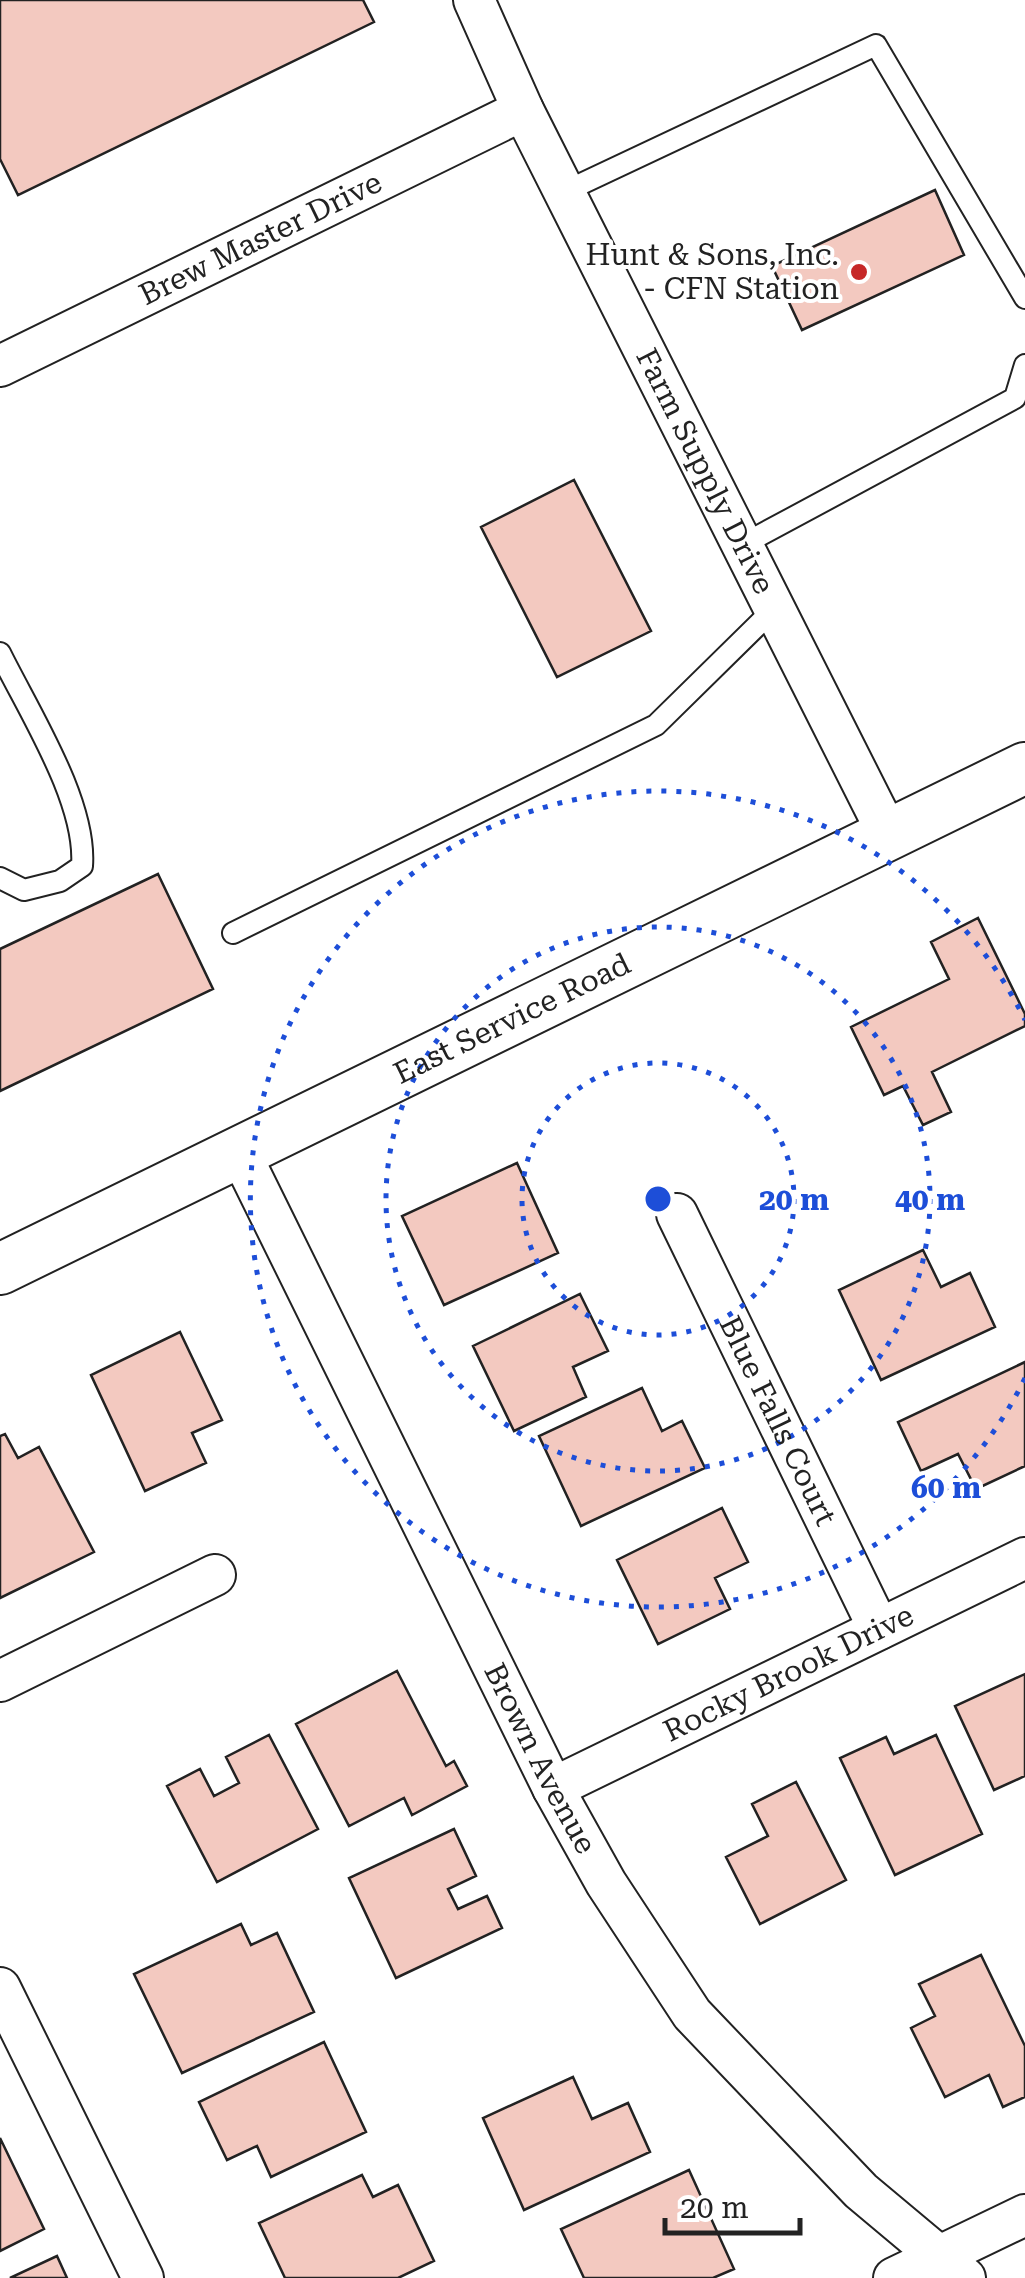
<svg xmlns="http://www.w3.org/2000/svg" width="1025" height="2278" font-family="'Roboto Serif',serif">
<style>
.building{fill:#f3c9c0;stroke:#222;stroke-width:2.5}
.lines{fill:none;stroke-linecap:round;stroke-linejoin:round}
.service-casing{stroke:#222;stroke-width:24}
.minor-casing{stroke:#222;stroke-width:44}
.tertiary-casing{stroke:#222;stroke-width:54}
.service{stroke:#fff;stroke-width:20}
.minor{stroke:#fff;stroke-width:40}
.tertiary{stroke:#fff;stroke-width:50}
.ring{fill:none;stroke:#1d4ed8;stroke-width:5;stroke-dasharray:5 10}
.poi-dot{fill:#c62828;stroke:#fff;stroke-width:4}
.labels{text-anchor:middle;stroke-width:8;stroke-linejoin:round;paint-order:stroke}
.street-label{font-size:30px;fill:#222;stroke:#fff}
.poi-label{font-size:30px;fill:#222;stroke:#fff;text-anchor:end}
.centre{fill:#1d4ed8;stroke:#fff;stroke-width:5}
.ring-label{font-size:30px;text-anchor:middle;font-weight:bold;fill:#1d4ed8;stroke:#fff;stroke-width:8;stroke-linejoin:round;paint-order:stroke}
</style>
<rect width="100%" height="100%" fill="#fff"/>
<!-- building -->
<path class="building" d="M 0,0 L 363,0 L 374,22 L 18,195 L 0,159 Z
M 935,190 L 964,255 L 802,330 L 772,266 Z
M 574,480 L 651,631 L 557,677 L 481,527 Z
M 158,874 L 213,989 L 0,1091 L 0,949 Z
M 978,918 L 1025,1014 L 1025,1026 L 932,1072 L 951,1112 L 923,1125 L 903,1086 L 884,1095 L 851,1027 L 949,979 L 931,942 Z
M 517,1163 L 558,1253 L 444,1305 L 402,1216 Z
M 923,1250 L 941,1287 L 970,1273 L 995,1327 L 881,1380 L 839,1290 Z
M 580,1294 L 608,1351 L 573,1367 L 586,1397 L 514,1431 L 473,1346 Z
M 180,1332 L 222,1420 L 192,1433 L 206,1463 L 145,1491 L 91,1375 Z
M 1025,1362 L 1025,1466 L 976,1489 L 958,1454 L 921,1471 L 898,1422 Z
M 642,1388 L 662,1431 L 682,1421 L 705,1468 L 581,1526 L 539,1436 Z
M 5,1434 L 18,1458 L 39,1447 L 94,1552 L 0,1598 L 0,1436 Z
M 722,1508 L 748,1562 L 715,1578 L 730,1609 L 658,1644 L 617,1560 Z
M 397,1671 L 446,1766 L 454,1761 L 467,1786 L 412,1815 L 404,1798 L 349,1826 L 296,1724 Z
M 1025,1674 L 1025,1776 L 994,1790 L 955,1706 Z
M 269,1735 L 318,1829 L 217,1882 L 167,1786 L 200,1769 L 214,1796 L 239,1783 L 226,1757 Z
M 936,1735 L 982,1834 L 895,1875 L 840,1758 L 886,1737 L 894,1754 Z
M 796,1782 L 846,1880 L 760,1924 L 726,1857 L 768,1836 L 752,1804 Z
M 454,1829 L 476,1876 L 448,1889 L 458,1909 L 487,1896 L 502,1928 L 396,1978 L 349,1878 Z
M 241,1924 L 251,1945 L 277,1933 L 314,2012 L 182,2073 L 134,1974 Z
M 981,1955 L 1025,2046 L 1025,2097 L 1003,2107 L 989,2075 L 945,2097 L 911,2028 L 935,2016 L 919,1984 Z
M 324,2042 L 366,2132 L 271,2177 L 257,2146 L 227,2160 L 199,2102 Z
M 573,2077 L 592,2119 L 628,2103 L 650,2152 L 524,2210 L 483,2118 Z
M 0,2138 L 44,2229 L 0,2251 Z
M 689,2170 L 734,2269 L 713,2278 L 584,2278 L 561,2229 Z
M 362,2175 L 373,2197 L 398,2185 L 434,2261 L 398,2278 L 285,2278 L 259,2223 Z
M 57,2256 L 67,2278 L 10,2278 Z"/>
<g class="lines">
<defs>
<path id="service" d="M 564,192 L 876,45 L 1025,298
M 742,545 L 1015,398 L 1025,365
M 0,653 C 29,712 87,802 82,866 L 60,881 L 24,890 L 0,878
M 233,933 L 656,725 L 773,610"/>
<g id="minor">
<path id="s1" d="M 474,0 L 523,110 L 888,834"/>
<path id="s2" d="M 0,366 L 523,110"/>
<path id="s3" d="M 239,1151 L 553,1788 L 606,1883 L 692,2014 L 861,2191 L 965,2278"/>
<path id="s4" d="M 677,1214 L 879,1629"/>
<path d="M 0,1681 L 215,1575"/>
<path id="s5" d="M 553,1788 L 1025,1558"/>
<path d="M 0,1988 L 143,2278"/>
<path d="M 894,2278 L 1025,2215"/>
</g>
<g id="tertiary">
<path id="s6" d="M 0,1269 L 1025,768"/>
</g>
</defs>
<!-- service casing -->
<use href="#service" class="service-casing"/>
<!-- minor casing -->
<use href="#minor" class="minor-casing"/>
<!-- tertiary casing -->
<use href="#tertiary" class="tertiary-casing"/>
<!-- service -->
<use href="#service" class="service"/>
<!-- minor -->
<use href="#minor" class="minor"/>
<!-- tertiary -->
<use href="#tertiary" class="tertiary"/>
</g>
<!-- distance rings -->
<g class="ring">
<circle cx="658" cy="1199" r="136"/>
<circle cx="658" cy="1199" r="272"/>
<path d="M1025 1378A408 408 0 1 1 1025 1020"/>
</g>
<!-- markers -->
<circle class="poi-dot" cx="859" cy="272" r="10"/>
<g class="labels">
<!-- street labels -->
<g class="street-label">
<text dy="10" stroke="none"><textPath href="#s2" startOffset="290">Brew Master Drive</textPath></text>
<text dy="10" stroke="none"><textPath href="#s1" startOffset="525">Farm Supply Drive</textPath></text>
<text dy="10" stroke="none"><textPath href="#s6" startOffset="570">East Service Road</textPath></text>
<text dy="10" stroke="none"><textPath href="#s4" startOffset="230">Blue Falls Court</textPath></text>
<text dy="10" stroke="none"><textPath href="#s5" startOffset="262">Rocky Brook Drive</textPath></text>
<text dy="10" stroke="none"><textPath href="#s3" startOffset="678">Brown Avenue</textPath></text>
</g>
<!-- poi labels -->
<g class="poi-label">
<text x="839" y="265">Hunt &amp; Sons, Inc.<tspan x="839" dy="34">- CFN Station</tspan></text>
</g>
</g>
<circle cx="658" cy="1199" r="15" class="centre"/>
<g class="ring-label">
<text x="794" y="1210">20 m</text>
<text x="930" y="1210">40 m</text>
<text x="946" y="1498">60 m</text>
</g>
<!-- scale -->
<path d="M665 2218v15h135v-15" fill="none" stroke="#222222" stroke-width="5"/>
<text x="680" y="2218" font-size="30" fill="#222222" stroke="#ffffff" stroke-width="8" paint-order="stroke">20 m</text>
</svg>
